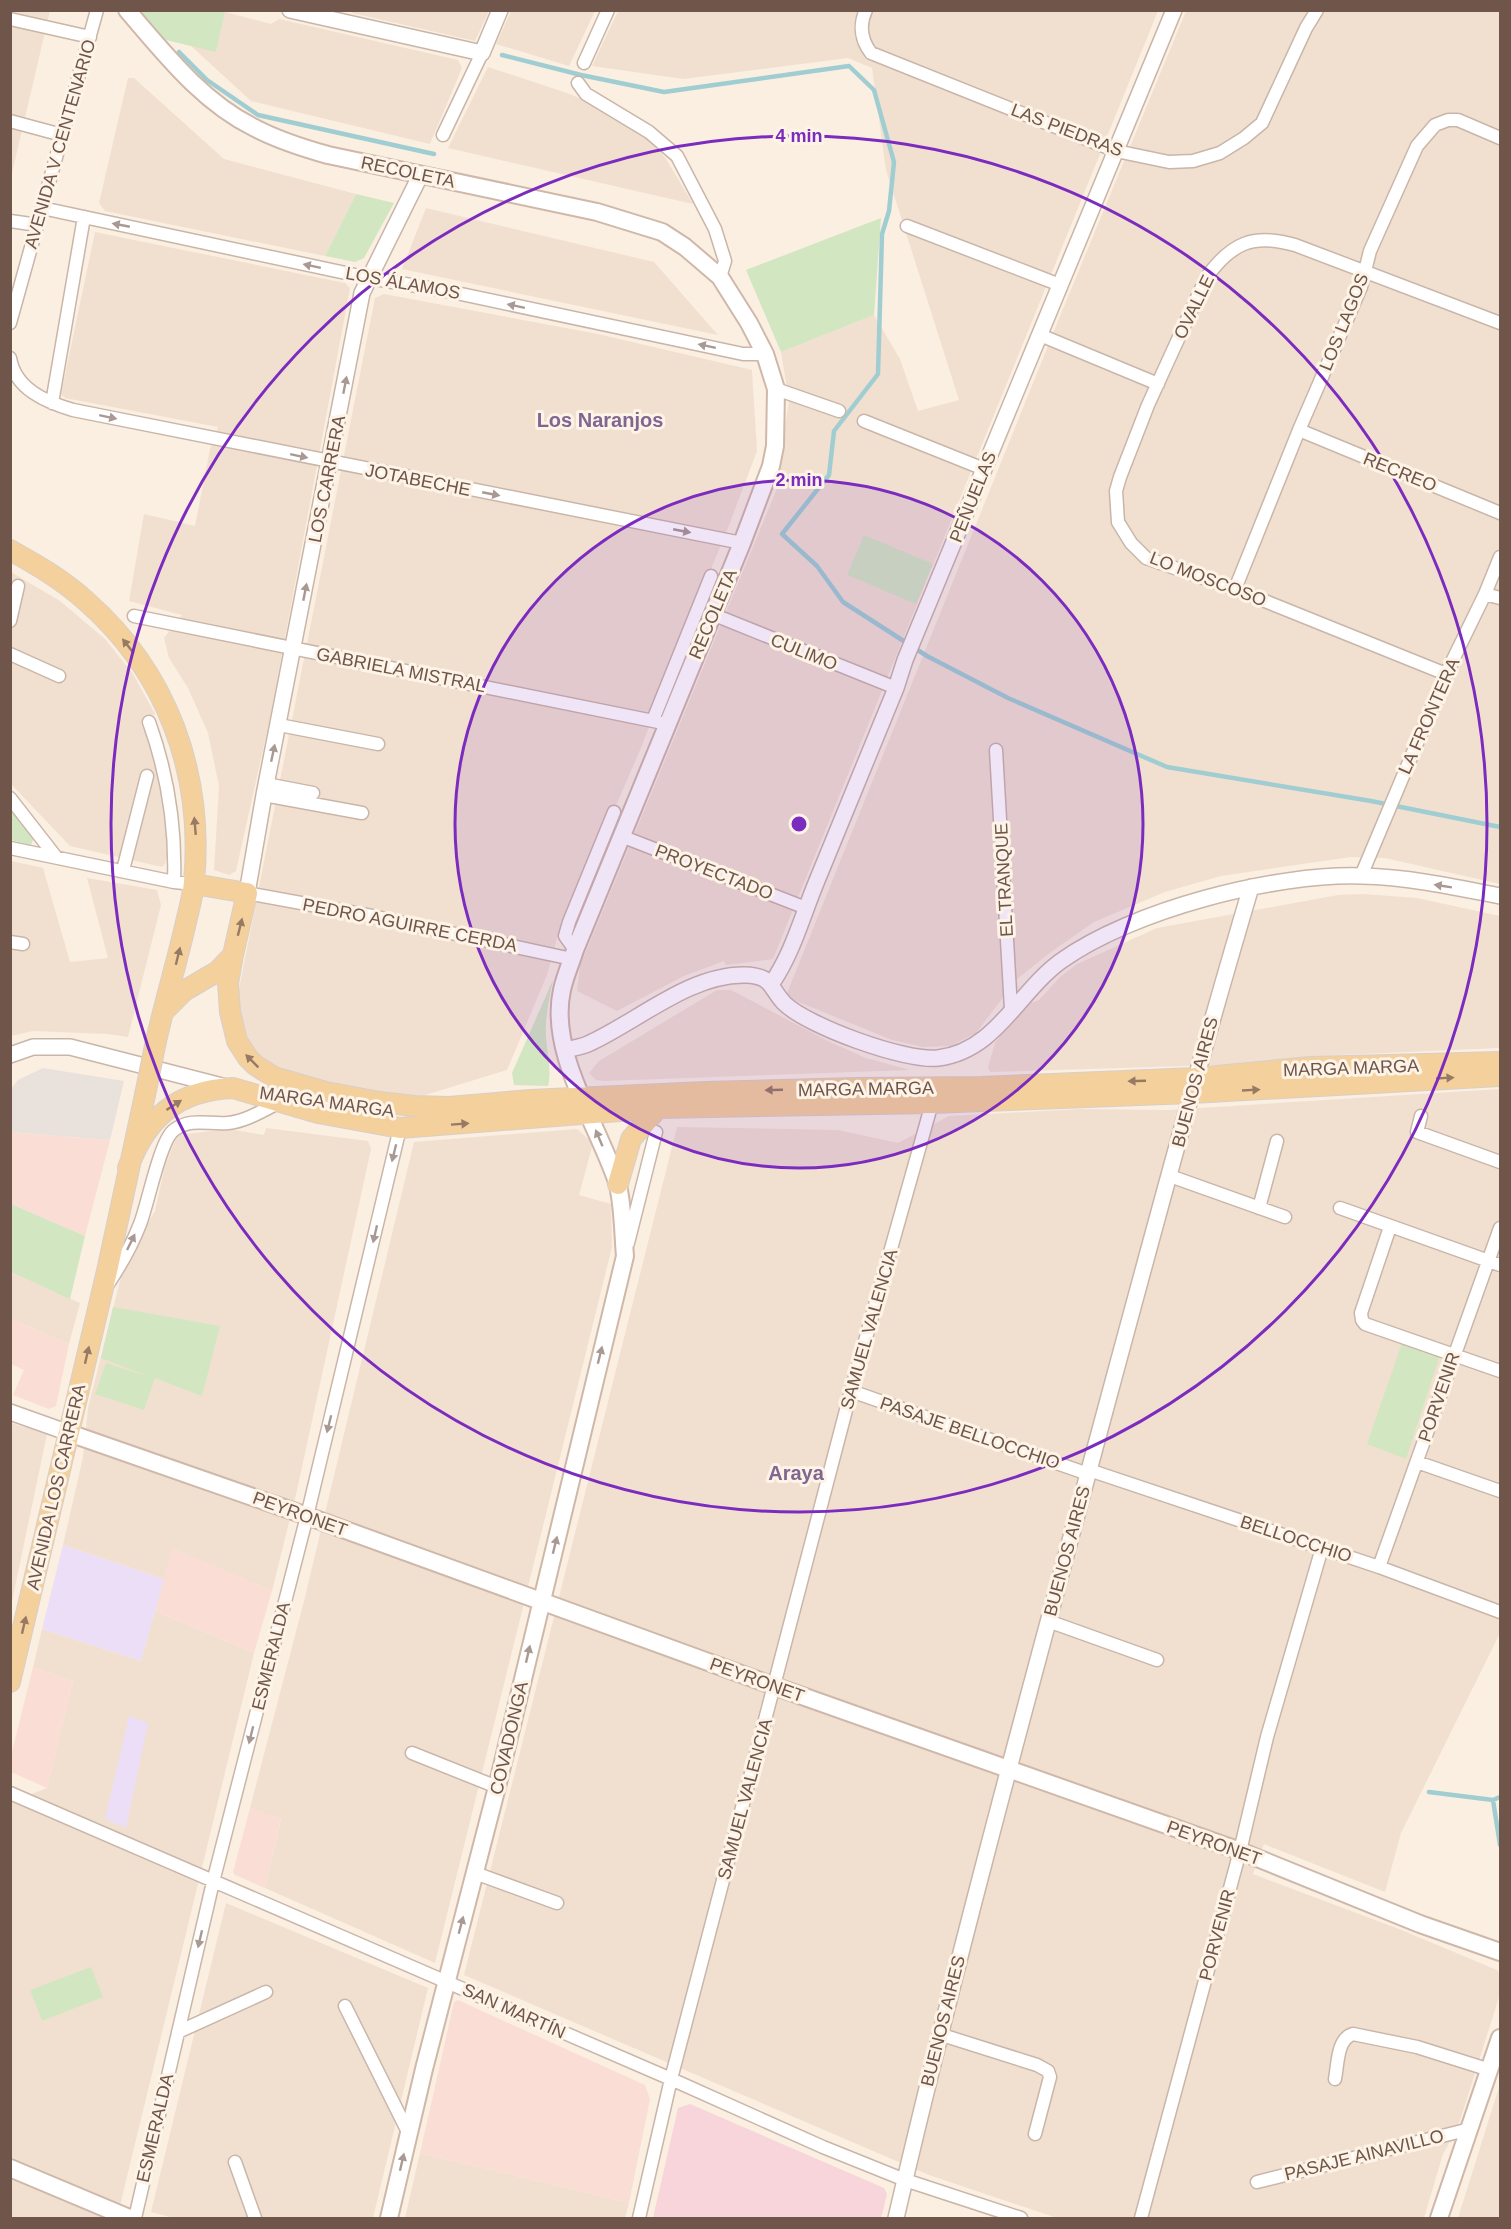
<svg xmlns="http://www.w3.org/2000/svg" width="1511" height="2229" font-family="Arial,sans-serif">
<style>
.residential{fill:#f1e0d0}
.commercial{fill:#faded5}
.industrial{fill:#e9e2dc}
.education{fill:#ecdef6}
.medical{fill:#f7d5db}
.green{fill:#d2e6c1}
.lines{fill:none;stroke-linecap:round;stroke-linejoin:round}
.stream{stroke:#9fcdd2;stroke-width:4.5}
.minor-casing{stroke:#c9b6a9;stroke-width:15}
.tertiary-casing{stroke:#c9b6a9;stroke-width:18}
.secondary-casing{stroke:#cfb8a9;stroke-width:20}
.primary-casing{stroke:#d7cfcc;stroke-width:22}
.minor{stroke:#fff;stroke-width:12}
.tertiary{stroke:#fff;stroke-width:15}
.secondary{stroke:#fff;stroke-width:16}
.primary{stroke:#f4d09d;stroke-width:20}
.primary-bridge-casing{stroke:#d7cfcc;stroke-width:22;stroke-linecap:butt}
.primary-bridge{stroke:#f4d09d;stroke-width:20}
.oneway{fill:#a99992}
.oneway2{fill:#977a63}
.ring{fill:none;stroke:#7b2cbf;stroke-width:3}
.labels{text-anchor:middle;stroke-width:6;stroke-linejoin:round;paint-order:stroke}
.street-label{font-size:18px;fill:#6f554a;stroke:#fdf3e6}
.neighbourhood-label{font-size:20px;font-weight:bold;fill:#816692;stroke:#fdf3e6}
.centre{fill:#7b2cbf;stroke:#fdf3e6;stroke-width:3}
.ring-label{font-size:18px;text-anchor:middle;font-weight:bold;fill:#7b2cbf;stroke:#fdf3e6;stroke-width:6;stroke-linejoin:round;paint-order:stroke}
</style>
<rect width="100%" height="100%" fill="#faefe1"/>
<!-- residential -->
<path class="residential" d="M 352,10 L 489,10 L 489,11 L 475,41 L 352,13 Z
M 11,11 L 50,11 L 11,177 Z
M 511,11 L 511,10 L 595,11 L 569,66 L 496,44 Z
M 618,11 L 1158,11 L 773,959 L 726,965 L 724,961 L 684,976 L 617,1011 L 577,991 L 580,966 L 776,491 L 789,400 L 781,352 L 874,315 L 900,359 L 918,411 L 959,400 L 886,170 L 872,68 L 848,58 L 683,79 L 592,66 Z
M 1186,11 L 1500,11 L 1500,884 L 1385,858 L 1351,857 L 1221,876 L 1165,892 L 1094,922 L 1051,952 L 1017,979 L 976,1033 L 950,1046 L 923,1047 L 892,1040 L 789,998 L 787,993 L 1058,321 Z
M 225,12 L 271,24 L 279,19 L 458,60 L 462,68 L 430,144 L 251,101 L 189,44 L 216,51 Z
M 488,67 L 567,93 L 603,108 L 648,137 L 666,159 L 693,204 L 448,148 Z
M 128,78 L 134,78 L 224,159 L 356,194 L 325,256 L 105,211 L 99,203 Z
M 426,208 L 654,262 L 718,335 L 402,269 Z
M 95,232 L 345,283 L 350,288 L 270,718 L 236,871 L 229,875 L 214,870 L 219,786 L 208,733 L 188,688 L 169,658 L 164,638 L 182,615 L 129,601 L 144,514 L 195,526 L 210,449 L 218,427 L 65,398 L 61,394 Z
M 384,294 L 598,334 L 752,370 L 757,451 L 728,528 L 672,663 L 643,743 L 615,808 L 612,808 L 557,938 L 547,975 L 507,1070 L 422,1096 L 382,1097 L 264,1066 L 240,1033 L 236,1004 L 375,298 Z
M 11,572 L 60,601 L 105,639 L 133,674 L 155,714 L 141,723 L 155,759 L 165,817 L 167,857 L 165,864 L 162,867 L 70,846 L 11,784 Z
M 11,861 L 43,868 L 70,962 L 108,958 L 87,878 L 157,890 L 161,905 L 128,1037 L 107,1034 L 33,1031 L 11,1036 Z
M 1363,894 L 1417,898 L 1500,916 L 1500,1048 L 1339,1055 L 1250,1064 L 990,1072 L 988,1067 L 995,1043 L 1009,1025 L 1028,1004 L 1039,1000 L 1060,977 L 1077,964 L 1157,928 L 1338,895 Z
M 717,990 L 731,990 L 828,1041 L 866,1058 L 910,1070 L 604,1081 L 596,1080 L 589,1073 L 599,1061 Z
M 1500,1089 L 1500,1633 L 1401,1833 L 1385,1892 L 1264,1844 L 1253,1874 L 1399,1929 L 1497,1970 L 1500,1974 L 1500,1994 L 1458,2127 L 1443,2154 L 1424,2218 L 1057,2218 L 929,2175 L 464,1975 L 677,1127 L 838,1130 L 898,1143 L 949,1116 L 1080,1109 L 1168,1110 Z
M 266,1128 L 368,1141 L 371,1149 L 297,1490 L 272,1591 L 173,1549 L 164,1579 L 63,1545 L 83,1457 L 88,1408 L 122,1273 L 136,1243 L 155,1211 L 164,1170 L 177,1135 L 229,1129 L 264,1135 Z
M 577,1129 L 593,1143 L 579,1195 L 611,1204 L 612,1247 L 435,1963 L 265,1888 L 281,1819 L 250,1808 L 304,1601 L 414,1142 Z
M 11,1272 L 80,1303 L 69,1344 L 11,1319 Z
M 11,1423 L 47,1434 L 11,1606 L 10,1423 Z
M 155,1611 L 254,1653 L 117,2218 L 11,2218 L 11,1802 L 47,1788 L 73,1681 L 33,1667 L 42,1629 L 141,1661 Z
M 226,1903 L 428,1988 L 373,2218 L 174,2218 L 151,2212 Z
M 1500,2084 L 1500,2218 L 1458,2218 Z
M 420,2153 L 629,2203 L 625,2218 L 405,2218 Z"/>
<!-- commercial -->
<path class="commercial" d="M 10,1132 L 110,1140 L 85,1236 L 11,1204 Z
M 11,1319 L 69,1344 L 56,1406 L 49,1409 L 13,1395 L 24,1370 L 11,1364 Z
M 172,1548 L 272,1591 L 254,1653 L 155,1611 Z
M 33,1667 L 73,1681 L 47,1788 L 11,1772 L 11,1756 Z
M 250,1808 L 281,1818 L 265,1888 L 235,1875 L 233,1872 Z
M 458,2000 L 645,2085 L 650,2099 L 629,2203 L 420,2153 L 454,2002 Z"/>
<!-- industrial -->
<path class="industrial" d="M 43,1068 L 124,1081 L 110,1140 L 11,1132 L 11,1089 L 18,1080 Z"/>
<!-- education -->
<path class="education" d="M 63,1545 L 164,1579 L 141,1661 L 42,1629 Z
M 129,1716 L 148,1723 L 126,1828 L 105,1819 Z"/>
<!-- medical -->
<path class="medical" d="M 690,2104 L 884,2188 L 887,2194 L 881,2218 L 653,2218 L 678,2108 Z"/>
<!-- green -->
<path class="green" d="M 142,10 L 225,12 L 216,52 L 166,40 L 141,13 Z
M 356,194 L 394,203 L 364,258 L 355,262 L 325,256 Z
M 881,218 L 874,315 L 781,352 L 746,270 Z
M 864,535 L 933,564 L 916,604 L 847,575 Z
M 10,810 L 34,837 L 31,845 L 11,840 Z
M 553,980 C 549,999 545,1017 546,1037 C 547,1053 552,1070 548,1086 L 514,1085 L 512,1073 Z
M 11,1204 L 85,1236 L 70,1299 L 11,1272 Z
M 113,1307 L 220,1326 L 202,1396 L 155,1378 L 144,1410 L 95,1394 L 106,1363 L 153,1378 L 101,1358 Z
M 1402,1343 L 1440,1355 L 1406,1459 L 1367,1444 Z
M 91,1967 L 103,1997 L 42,2021 L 30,1990 Z"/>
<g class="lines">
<!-- stream -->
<path class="stream" d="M 179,52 L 207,80 L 258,115 L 434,154
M 502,55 L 581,75 L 664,92 L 849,66 L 874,90 L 894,162 L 889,211 L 882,234 L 878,374 L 834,431 L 829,475 L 782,534 L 817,566 L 843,602 L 927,656 L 1008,698 L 1167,767 L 1371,801 L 1500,827
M 1429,1792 L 1493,1800 L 1500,1797
M 1493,1800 L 1500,1845"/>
<defs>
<path id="minor" d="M 866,10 C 859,25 861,40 871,53 L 1116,151 L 1169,162 L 1193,161 L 1220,153 L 1244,138 L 1262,123 L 1306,28 L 1317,10
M 10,19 L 90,37
M 584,63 L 608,10
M 578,83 L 586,94 L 649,132 L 677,156 L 715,229 L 725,261 L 720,277
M 10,121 L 62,135
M 443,135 L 482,53
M 42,208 L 369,278 L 447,291 L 743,354 L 765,354
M 10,221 L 38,225
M 907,226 L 1060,285
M 10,323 L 97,10
M 1040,335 L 1158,384
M 10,358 C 15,389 46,402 73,410 L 742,543
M 776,389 L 839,411
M 52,403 L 84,217
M 864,421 L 984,469
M 1299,430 L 1500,513
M 1235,589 L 1299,430 L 1361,287 L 1370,251 L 1417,146 L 1435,125 L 1448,120 L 1458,120 L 1500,138
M 1485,594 L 1500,598
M 712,614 L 896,688
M 134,616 L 668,724
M 10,621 L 18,586
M 10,654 L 59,676
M 1446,674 L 1235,589 L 1146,558 L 1131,543 L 1118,522 L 1116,491 L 1120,477 L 1148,405 L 1206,278 C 1231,243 1253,233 1295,245 L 1500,323
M 653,720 L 711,576
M 149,722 C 168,775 176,827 174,882
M 279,725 L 378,744
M 996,750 L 1011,1009
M 266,784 L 313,793
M 264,795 L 362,813
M 10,798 L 56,857
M 621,836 L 806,908
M 10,848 L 174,882 L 194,884
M 123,870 L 147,776
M 1361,876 L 1446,674 L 1485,594 L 1500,557
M 247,893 L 372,916 L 572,959
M 10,942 L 23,944
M 575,950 L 565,936 L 569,922 L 614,812
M 1421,1116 L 1417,1132 L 1500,1162
M 1170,1176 L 1285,1217
M 1259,1208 L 1277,1141
M 1340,1208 L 1500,1265
M 1390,1227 L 1361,1313 L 1362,1320 L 1365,1324 L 1500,1371
M 628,1243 L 656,1132
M 108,1284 C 120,1266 132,1245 140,1224 C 148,1204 160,1140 174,1130 C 192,1117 209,1125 228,1123 C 246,1121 262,1111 278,1103
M 851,1391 L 1088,1474
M 1417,1462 L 1500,1491
M 1089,1470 L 1379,1567 L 1500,1612
M 1379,1567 L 1500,1228
M 1048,1621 L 1157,1660
M 412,1753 L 497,1787
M 10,1793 L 671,2079 L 823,2147 L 905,2180 L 1021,2218
M 475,1873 L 557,1903
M 345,2006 L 409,2134
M 178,2032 L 266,1992
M 939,2034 L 1037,2065 L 1048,2071 L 1050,2077 L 1035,2134
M 1335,2079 C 1338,2063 1337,2039 1353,2034 L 1417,2047 L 1490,2070
M 235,2162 L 255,2218
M 1257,2182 L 1470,2129
M 135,2218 L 213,1882 L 307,1516 L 400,1128 L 404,1126
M 639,2218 L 671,2079 L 851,1391 L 932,1103
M 1141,2218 L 1240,1851 L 1267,1737 L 1322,1548"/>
<path id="tertiary" d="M 290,10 L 482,53 L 500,10
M 247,893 L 264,795 L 362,293 L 421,174
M 772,983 C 793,952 802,917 816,883 C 843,818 869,753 896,688 L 905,660 L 1174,10
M 565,1050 C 573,1048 582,1047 590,1043 C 638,1021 690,974 745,975 C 773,976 769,987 784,1003 C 807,1026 906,1062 938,1058 C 996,1051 1018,992 1061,961 C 1132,910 1275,873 1362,876 C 1408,877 1455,887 1500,896
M 10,1055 L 33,1047 L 70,1047 L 226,1087
M 297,1099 L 377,1110
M 10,1412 L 69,1433
M 896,2218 C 954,1969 1021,1722 1088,1474 C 1141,1278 1193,1082 1251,887"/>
<path id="secondary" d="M 127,10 C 165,54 202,102 255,128 C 278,140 303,148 328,155 L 597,212 L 662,232 L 685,247 L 720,277 L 749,323 L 765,354 L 776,389 L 775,446 L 771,466 L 742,543 L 575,950 C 571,963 565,976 562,990 C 548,1052 598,1125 617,1182 C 623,1201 623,1235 625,1256 L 497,1787 L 424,2069 L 389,2218
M 69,1433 L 307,1516 L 788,1691 L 1240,1851 L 1420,1924 L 1500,1952
M 10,2168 L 129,2218
M 1439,2218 L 1500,2038"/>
<path id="primary" d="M 10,550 C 37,565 63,580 86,601 C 168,673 204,774 194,882 C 193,896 189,909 186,922 C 177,962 165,1001 156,1041
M 233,955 L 228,983 L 230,1012 L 237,1041 L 248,1058 L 255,1065 L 274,1077 L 326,1092 L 379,1102 L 414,1106 L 449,1107 L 530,1100 L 706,1092 L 857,1088 L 982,1087 L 1195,1078 L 1311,1067 L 1500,1062
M 164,1011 L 184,991 L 218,971 L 233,955 L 247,893 L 194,884
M 128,1168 C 146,1118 178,1090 233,1088 L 318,1113 L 400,1128 L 658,1108 L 932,1103 L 1192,1093 L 1500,1076
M 618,1184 L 631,1139 L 658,1108
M 10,1682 L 107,1271 L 145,1095"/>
</defs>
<!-- minor casing -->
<use href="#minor" class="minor-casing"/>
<!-- tertiary casing -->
<use href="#tertiary" class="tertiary-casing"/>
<!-- secondary casing -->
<use href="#secondary" class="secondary-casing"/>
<!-- primary casing -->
<use href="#primary" class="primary-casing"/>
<!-- minor -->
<use href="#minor" class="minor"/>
<!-- tertiary -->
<use href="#tertiary" class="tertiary"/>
<!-- secondary -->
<use href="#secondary" class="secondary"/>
<!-- primary -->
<use href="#primary" class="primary"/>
<defs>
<path id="primary-bridge" d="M 145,1095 L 156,1041"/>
</defs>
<!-- primary-bridge casing -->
<use href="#primary-bridge" class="primary-bridge-casing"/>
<!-- primary-bridge -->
<use href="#primary-bridge" class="primary-bridge"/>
</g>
<!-- one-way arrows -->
<defs><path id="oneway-solid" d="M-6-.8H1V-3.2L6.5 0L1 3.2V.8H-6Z" transform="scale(1.5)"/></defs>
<g class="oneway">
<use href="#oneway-solid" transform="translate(121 225) rotate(-169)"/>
<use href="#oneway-solid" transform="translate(312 266) rotate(-168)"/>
<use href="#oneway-solid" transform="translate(516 306) rotate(-168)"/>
<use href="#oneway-solid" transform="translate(707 346) rotate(-168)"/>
<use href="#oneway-solid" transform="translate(345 385) rotate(-79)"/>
<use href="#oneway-solid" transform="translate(108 417) rotate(12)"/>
<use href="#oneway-solid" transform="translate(299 456) rotate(12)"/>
<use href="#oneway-solid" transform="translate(491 494) rotate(11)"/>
<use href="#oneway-solid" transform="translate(682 531) rotate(11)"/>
<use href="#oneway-solid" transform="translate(305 592) rotate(-79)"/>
<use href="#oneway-solid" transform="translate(273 753) rotate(-78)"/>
<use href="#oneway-solid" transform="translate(1443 886) rotate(-171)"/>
<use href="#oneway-solid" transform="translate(599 1138) rotate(-113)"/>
<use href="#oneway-solid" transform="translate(394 1153) rotate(104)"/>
<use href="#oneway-solid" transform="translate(375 1234) rotate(103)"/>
<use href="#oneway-solid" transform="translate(131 1242) rotate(-64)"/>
<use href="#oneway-solid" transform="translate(600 1355) rotate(-76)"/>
<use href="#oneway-solid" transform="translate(329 1424) rotate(104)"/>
<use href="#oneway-solid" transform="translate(555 1545) rotate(-76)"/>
<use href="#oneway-solid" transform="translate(528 1654) rotate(-77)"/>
<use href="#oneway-solid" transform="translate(251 1735) rotate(104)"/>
<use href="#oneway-solid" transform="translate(461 1925) rotate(-75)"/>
<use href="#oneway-solid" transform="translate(200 1939) rotate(103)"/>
<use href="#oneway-solid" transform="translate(402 2162) rotate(-77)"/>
</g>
<g class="oneway2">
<use href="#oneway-solid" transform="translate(128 646) rotate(-128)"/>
<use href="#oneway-solid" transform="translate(195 826) rotate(-95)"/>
<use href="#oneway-solid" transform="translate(240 927) rotate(-76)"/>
<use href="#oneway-solid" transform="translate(178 956) rotate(-76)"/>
<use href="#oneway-solid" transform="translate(252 1061) rotate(-135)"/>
<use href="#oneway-solid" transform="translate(1445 1078) rotate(-3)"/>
<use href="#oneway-solid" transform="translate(1137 1081) rotate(178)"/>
<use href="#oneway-solid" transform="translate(774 1090) rotate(178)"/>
<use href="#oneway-solid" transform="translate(1251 1090) rotate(-3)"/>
<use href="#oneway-solid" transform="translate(174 1105) rotate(-33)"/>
<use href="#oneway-solid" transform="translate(460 1124) rotate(-4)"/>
<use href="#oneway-solid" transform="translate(87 1355) rotate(-77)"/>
<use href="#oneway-solid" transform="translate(24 1625) rotate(-77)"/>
</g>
<!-- distance rings -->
<circle cx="799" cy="824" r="344" fill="#7b2cbf" fill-opacity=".12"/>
<g class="ring">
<circle cx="799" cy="824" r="344"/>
<circle cx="799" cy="824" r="688"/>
</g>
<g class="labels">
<!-- street labels -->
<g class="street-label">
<text transform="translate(1067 130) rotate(21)" y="6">LAS PIEDRAS</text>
<text transform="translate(60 144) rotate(-74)" y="6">AVENIDA V CENTENARIO</text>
<text transform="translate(408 172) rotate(12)" y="6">RECOLETA</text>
<text transform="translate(403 283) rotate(10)" y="6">LOS ÁLAMOS</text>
<text transform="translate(1194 307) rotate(-64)" y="6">OVALLE</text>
<text transform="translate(1344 322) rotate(-68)" y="6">LOS LAGOS</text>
<text transform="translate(1400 472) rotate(22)" y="6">RECREO</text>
<text transform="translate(327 479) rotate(-79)" y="6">LOS CARRERA</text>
<text transform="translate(418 480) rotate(11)" y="6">JOTABECHE</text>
<text transform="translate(973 497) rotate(-68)" y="6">PEÑUELAS</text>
<text transform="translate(1208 579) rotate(21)" y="6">LO MOSCOSO</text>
<text transform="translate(713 614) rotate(-67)" y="6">RECOLETA</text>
<text transform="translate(804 652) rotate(22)" y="6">CULIMO</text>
<text transform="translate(401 670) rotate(11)" y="6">GABRIELA MISTRAL</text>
<text transform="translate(1429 716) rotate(-66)" y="6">LA FRONTERA</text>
<text transform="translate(714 872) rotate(21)" y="6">PROYECTADO</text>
<text transform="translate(1004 880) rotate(-93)" y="6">EL TRANQUE</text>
<text transform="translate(410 925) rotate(11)" y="6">PEDRO AGUIRRE CERDA</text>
<text transform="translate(1351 1068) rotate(-2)" y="6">MARGA MARGA</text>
<text transform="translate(1195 1082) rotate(-75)" y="6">BUENOS AIRES</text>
<text transform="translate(866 1089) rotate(-1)" y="6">MARGA MARGA</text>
<text transform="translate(327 1102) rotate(8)" y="6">MARGA MARGA</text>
<text transform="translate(869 1329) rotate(-74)" y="6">SAMUEL VALENCIA</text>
<text transform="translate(1439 1397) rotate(-71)" y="6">PORVENIR</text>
<text transform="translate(970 1433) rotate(19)" y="6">PASAJE BELLOCCHIO</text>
<text transform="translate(56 1487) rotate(-77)" y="6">AVENIDA LOS CARRERA</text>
<text transform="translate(300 1514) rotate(20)" y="6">PEYRONET</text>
<text transform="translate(1296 1539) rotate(18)" y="6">BELLOCCHIO</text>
<text transform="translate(1067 1551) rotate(-75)" y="6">BUENOS AIRES</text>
<text transform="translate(271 1656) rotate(-76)" y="6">ESMERALDA</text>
<text transform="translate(757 1680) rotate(20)" y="6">PEYRONET</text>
<text transform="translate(509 1738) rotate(-77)" y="6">COVADONGA</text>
<text transform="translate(745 1799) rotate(-75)" y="6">SAMUEL VALENCIA</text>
<text transform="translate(1214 1843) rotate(20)" y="6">PEYRONET</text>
<text transform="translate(1217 1935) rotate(-75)" y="6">PORVENIR</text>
<text transform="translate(514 2011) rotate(24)" y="6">SAN MARTÍN</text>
<text transform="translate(943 2021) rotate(-76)" y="6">BUENOS AIRES</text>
<text transform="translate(155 2128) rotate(-77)" y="6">ESMERALDA</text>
<text transform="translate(1364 2155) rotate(-14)" y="6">PASAJE AINAVILLO</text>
</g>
<!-- neighbourhood labels -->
<g class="neighbourhood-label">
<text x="600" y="427">Los Naranjos</text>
<text x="796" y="1480">Araya</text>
</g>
</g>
<circle cx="799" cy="824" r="9" class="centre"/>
<g class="ring-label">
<text x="799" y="142">4 min</text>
<text x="799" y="486">2 min</text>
</g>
<!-- border -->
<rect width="1511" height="2229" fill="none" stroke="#6f554a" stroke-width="24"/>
</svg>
